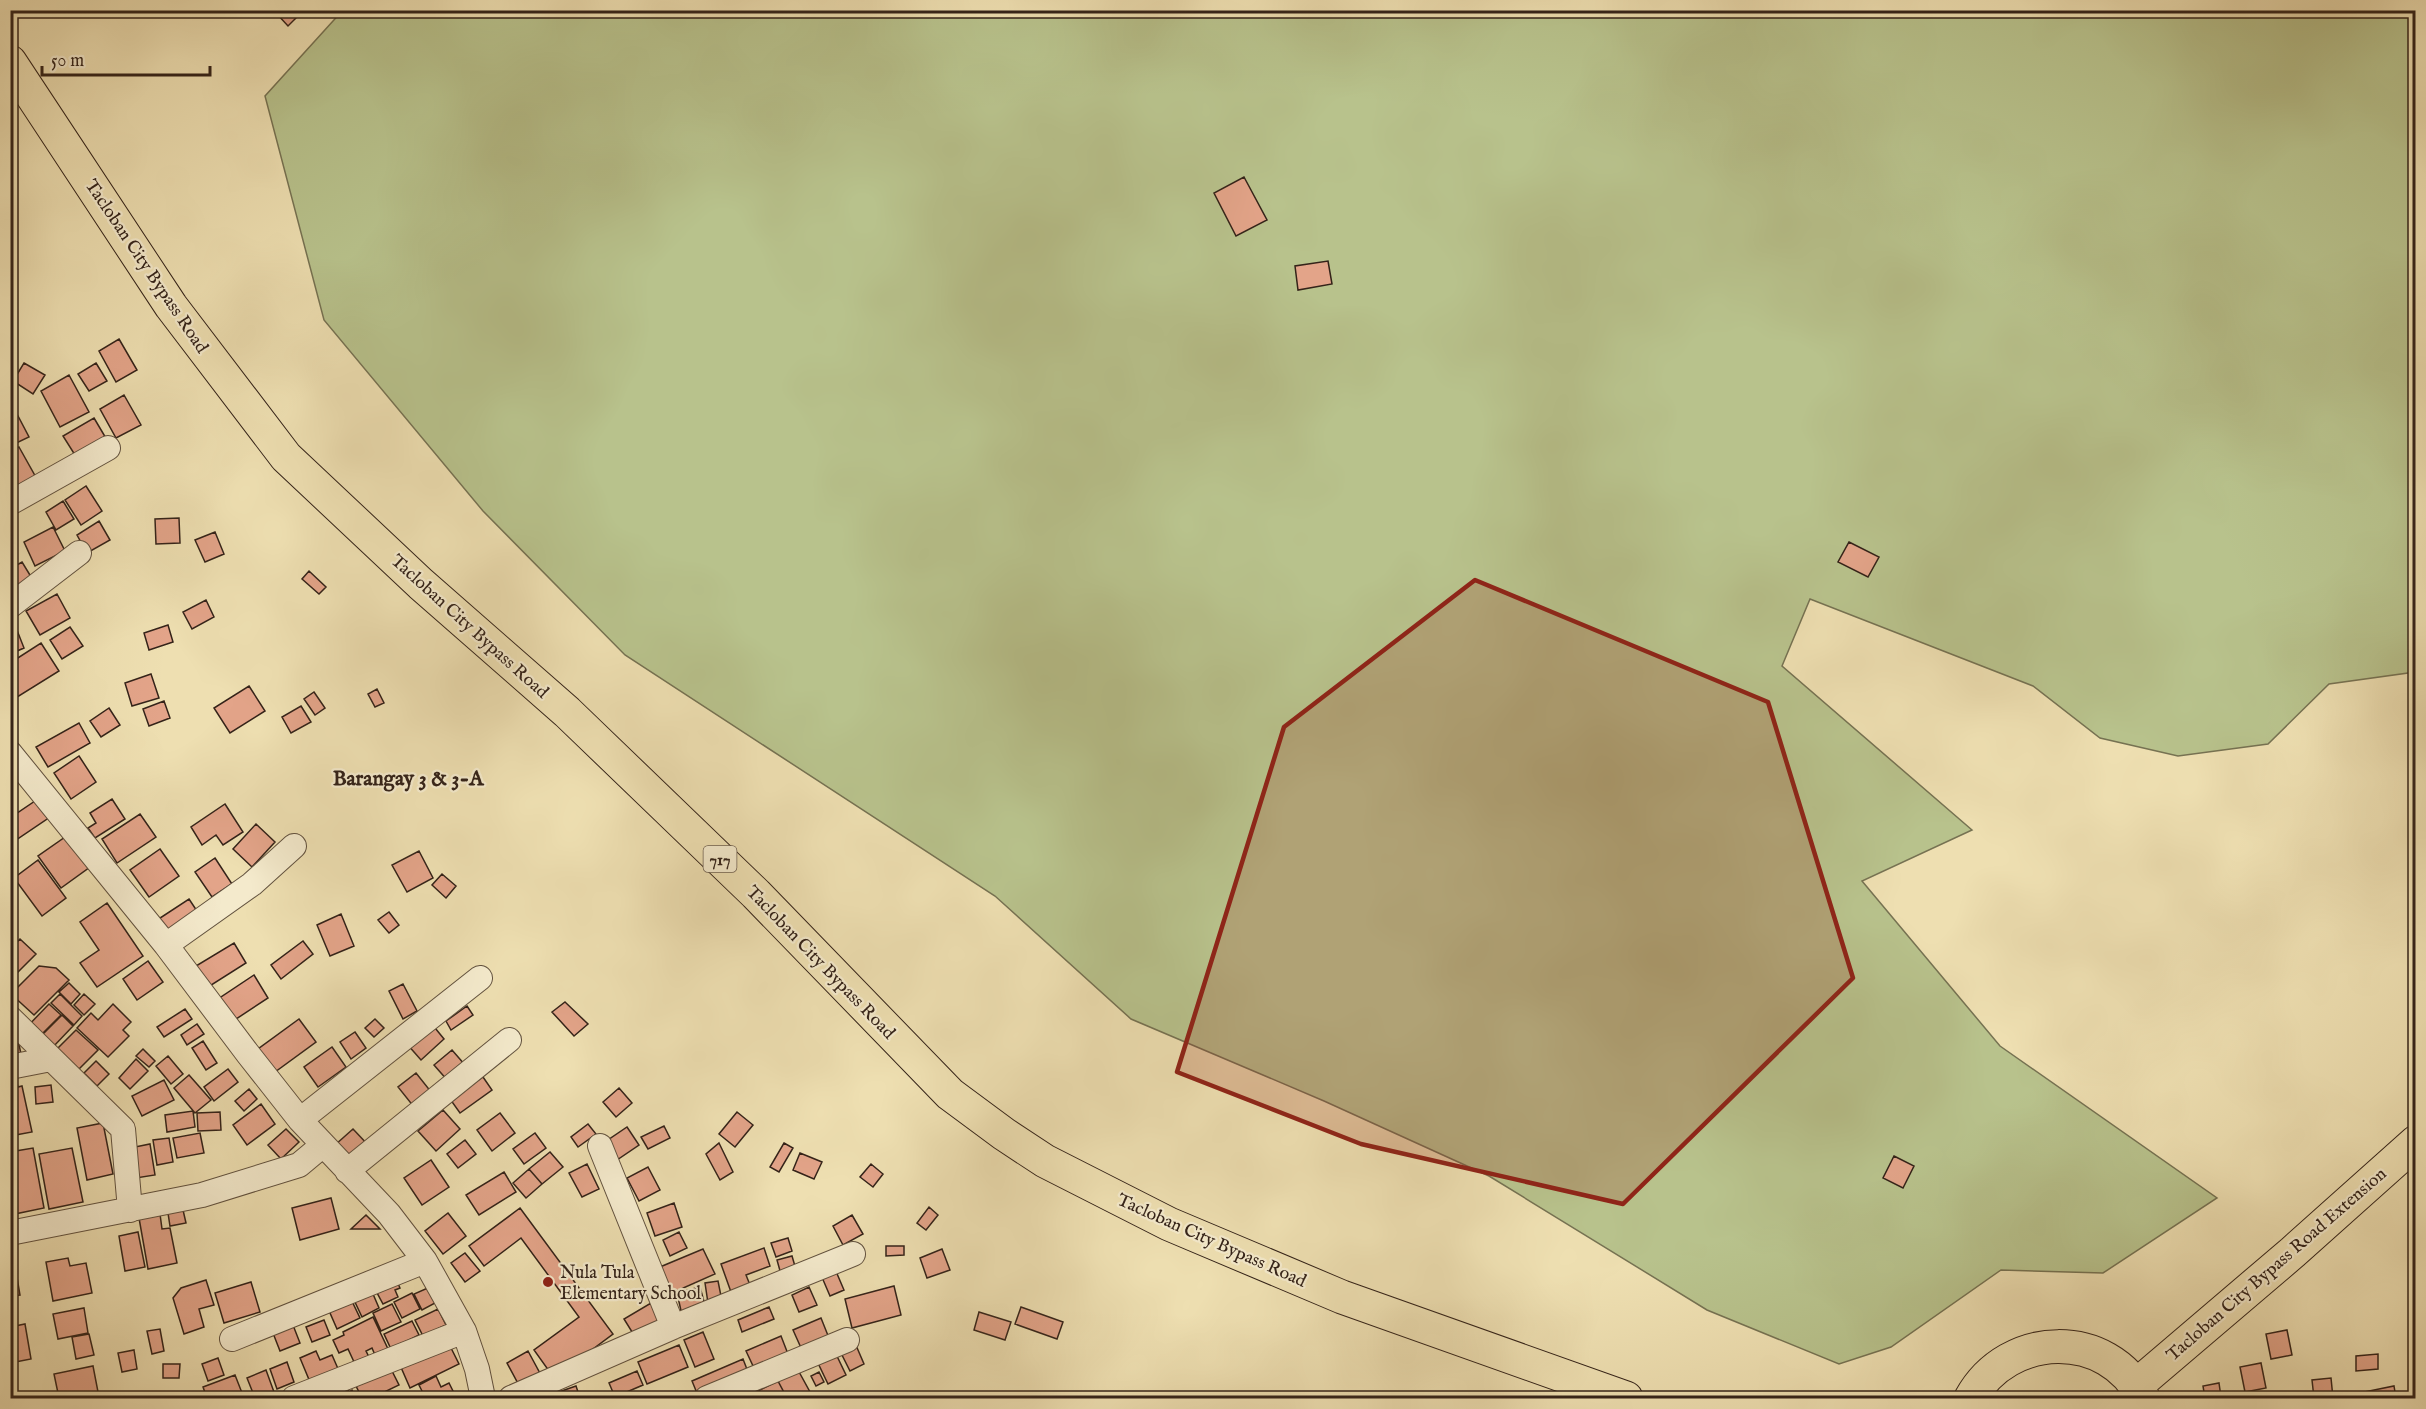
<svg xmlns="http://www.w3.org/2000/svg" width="2426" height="1409" font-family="'IM FELL English',serif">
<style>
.green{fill:#b8c28c;stroke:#767252;stroke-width:1.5}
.building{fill:#e3a489;stroke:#342319;stroke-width:1.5}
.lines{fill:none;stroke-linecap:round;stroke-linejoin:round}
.street-casing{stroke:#62523f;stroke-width:26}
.highway-casing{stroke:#342319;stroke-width:35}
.street{stroke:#f4eacc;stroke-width:24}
.highway{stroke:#eedfb1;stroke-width:33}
.marked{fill:#8f2418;fill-opacity:0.2;stroke:#8f2418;stroke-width:4.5;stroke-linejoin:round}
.poi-dot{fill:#8f2418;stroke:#f4eacc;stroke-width:2}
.labels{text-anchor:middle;stroke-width:4.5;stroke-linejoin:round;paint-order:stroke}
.shield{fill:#f4eacc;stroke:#6e5f4f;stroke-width:1.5}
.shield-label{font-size:16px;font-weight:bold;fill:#342319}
.street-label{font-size:18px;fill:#342319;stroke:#f4eacc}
.poi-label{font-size:18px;fill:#342319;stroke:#f4eacc;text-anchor:start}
.quarter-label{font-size:21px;font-weight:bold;fill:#342319;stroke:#f4eacc}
</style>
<rect width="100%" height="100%" fill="#eedfb1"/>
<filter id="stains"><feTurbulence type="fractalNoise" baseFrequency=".00333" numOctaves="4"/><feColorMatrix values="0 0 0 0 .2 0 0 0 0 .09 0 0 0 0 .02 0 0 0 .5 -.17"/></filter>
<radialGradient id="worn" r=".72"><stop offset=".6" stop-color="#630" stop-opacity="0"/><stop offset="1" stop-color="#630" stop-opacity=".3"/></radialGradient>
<!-- green -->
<path class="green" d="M 343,10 L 2415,11 L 2415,672 L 2329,684 L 2268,744 L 2178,756 L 2100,738 L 2033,686 L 1810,599 L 1782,666 L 1972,830 L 1862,881 L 2000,1046 L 2217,1198 L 2103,1273 L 2001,1270 L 1891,1347 L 1839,1364 L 1707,1310 L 1489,1176 L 1324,1101 L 1131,1019 L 995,896 L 625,655 L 483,511 L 324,320 L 265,96 Z"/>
<!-- building -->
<path class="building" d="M 281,10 L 304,10 L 288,26 L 277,14 Z
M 1244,177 L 1267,220 L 1236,236 L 1214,193 Z
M 1328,261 L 1332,284 L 1298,290 L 1295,266 Z
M 119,339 L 137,370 L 116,382 L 99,351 Z
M 24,363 L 45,375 L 33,394 L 13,381 Z
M 96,363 L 107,381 L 89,391 L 78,374 Z
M 69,375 L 89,412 L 60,427 L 41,391 Z
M 124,395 L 141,425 L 116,438 L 100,409 Z
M 17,414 L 29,437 L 10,446 L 10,418 Z
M 94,418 L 110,445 L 80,463 L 63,436 Z
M 19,447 L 38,481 L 10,495 L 10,451 Z
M 86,486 L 102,511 L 81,525 L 65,500 Z
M 63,501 L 74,519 L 56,530 L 46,512 Z
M 179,518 L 180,543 L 156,544 L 155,519 Z
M 99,521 L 110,540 L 87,553 L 77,535 Z
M 53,527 L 65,551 L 35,566 L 24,542 Z
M 215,532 L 224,554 L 205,562 L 195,540 Z
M 1849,542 L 1879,557 L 1868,577 L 1838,562 Z
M 22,562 L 33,580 L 10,593 L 10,569 Z
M 309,571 L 326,587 L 319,594 L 302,579 Z
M 57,594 L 70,618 L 40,635 L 26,611 Z
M 206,600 L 214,617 L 192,629 L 183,612 Z
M 13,620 L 24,648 L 10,654 L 10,621 Z
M 168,625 L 173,642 L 149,650 L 144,633 Z
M 70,627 L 83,646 L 62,659 L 50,640 Z
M 41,643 L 59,671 L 14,699 L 10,693 L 10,663 Z
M 151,674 L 159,698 L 132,706 L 125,683 Z
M 249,686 L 265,711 L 230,733 L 214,708 Z
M 377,689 L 384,703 L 375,707 L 368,694 Z
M 314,692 L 325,708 L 315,715 L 304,699 Z
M 164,701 L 170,718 L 149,726 L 143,709 Z
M 301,706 L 311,722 L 291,733 L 282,717 Z
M 109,708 L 120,725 L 101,737 L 90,721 Z
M 79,723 L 90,743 L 48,767 L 36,747 Z
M 79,756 L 96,782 L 71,799 L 54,773 Z
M 38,799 L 50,817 L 10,844 L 10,818 Z
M 112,799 L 125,819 L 95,838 L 88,828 L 96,823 L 90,813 Z
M 225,804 L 243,832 L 223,845 L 216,835 L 202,845 L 191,827 Z
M 140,814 L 156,837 L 117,863 L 102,839 Z
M 256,824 L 275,842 L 252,867 L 233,849 Z
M 68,835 L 90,867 L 61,888 L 38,856 Z
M 160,849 L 179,876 L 149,897 L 130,870 Z
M 419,851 L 433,878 L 407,892 L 392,865 Z
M 215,858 L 232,884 L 212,897 L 195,872 Z
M 38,860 L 66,898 L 42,916 L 14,878 Z
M 442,874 L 456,886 L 446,898 L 432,885 Z
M 189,899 L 197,911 L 165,932 L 157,920 Z
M 107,903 L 143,956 L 97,987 L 80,963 L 99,950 L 80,922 Z
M 389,912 L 399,925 L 389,933 L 378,920 Z
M 341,914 L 354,946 L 330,956 L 317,925 Z
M 20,939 L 36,954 L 16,974 L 10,969 L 10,949 Z
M 303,941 L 313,954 L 281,979 L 271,965 Z
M 234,943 L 246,963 L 205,989 L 191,969 Z
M 148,961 L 163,982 L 137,1000 L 123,979 Z
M 39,966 L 56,968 L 69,980 L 34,1015 L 11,994 Z
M 254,975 L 268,998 L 227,1025 L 212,1003 Z
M 69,983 L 80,994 L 71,1004 L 59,992 Z
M 403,984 L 417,1011 L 403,1019 L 389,991 Z
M 60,994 L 82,1016 L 74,1025 L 51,1003 Z
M 84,994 L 95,1004 L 84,1015 L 74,1005 Z
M 565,1002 L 588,1024 L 574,1036 L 552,1012 Z
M 49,1004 L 61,1015 L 35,1041 L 24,1030 Z
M 113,1004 L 131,1022 L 123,1030 L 129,1036 L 108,1057 L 77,1028 L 91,1013 L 98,1020 Z
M 467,1006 L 473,1015 L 451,1030 L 446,1021 Z
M 185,1009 L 192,1019 L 164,1037 L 157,1027 Z
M 62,1015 L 73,1026 L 53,1047 L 41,1036 Z
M 299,1019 L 316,1042 L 275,1072 L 258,1049 Z
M 375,1019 L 384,1028 L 374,1037 L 365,1028 Z
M 431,1023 L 444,1039 L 421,1060 L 407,1044 Z
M 197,1024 L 204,1034 L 187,1045 L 181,1035 Z
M 76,1030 L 98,1050 L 78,1070 L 56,1050 Z
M 355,1032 L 366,1048 L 351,1059 L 340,1042 Z
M 10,1037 L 13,1040 L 18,1040 L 21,1054 L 10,1056 Z
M 203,1041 L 217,1063 L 206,1070 L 192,1048 Z
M 332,1047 L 346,1067 L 318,1087 L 304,1067 Z
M 143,1049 L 155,1061 L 149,1067 L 136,1056 Z
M 452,1050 L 465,1065 L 448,1081 L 434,1065 Z
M 168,1056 L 183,1074 L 171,1084 L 156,1066 Z
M 136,1059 L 148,1071 L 130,1089 L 119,1078 Z
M 96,1061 L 109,1074 L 97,1086 L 84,1073 Z
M 228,1069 L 238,1082 L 214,1101 L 204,1087 Z
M 416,1073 L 432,1093 L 414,1107 L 398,1087 Z
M 189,1075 L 211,1100 L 195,1113 L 174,1088 Z
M 15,1076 L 18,1087 L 22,1086 L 32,1132 L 10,1136 L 10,1077 Z
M 483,1077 L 492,1090 L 460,1113 L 450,1099 Z
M 164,1080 L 174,1100 L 142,1116 L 132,1096 Z
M 51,1085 L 53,1102 L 36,1104 L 35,1087 Z
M 619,1088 L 632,1103 L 616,1117 L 603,1102 Z
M 249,1089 L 257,1099 L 244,1111 L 235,1101 Z
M 261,1104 L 275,1124 L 247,1145 L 233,1125 Z
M 443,1110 L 460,1129 L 436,1151 L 418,1131 Z
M 193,1111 L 195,1127 L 167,1132 L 165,1115 Z
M 220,1112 L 221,1130 L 198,1131 L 197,1113 Z
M 737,1112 L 753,1125 L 735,1147 L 719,1134 Z
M 500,1113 L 515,1133 L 492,1151 L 477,1130 Z
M 103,1123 L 113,1174 L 87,1180 L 77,1128 Z
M 588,1124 L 596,1134 L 578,1147 L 571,1137 Z
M 664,1126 L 670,1138 L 648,1149 L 641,1137 Z
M 627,1127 L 639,1145 L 614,1162 L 602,1144 Z
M 286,1129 L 299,1142 L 281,1159 L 268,1145 Z
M 353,1129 L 370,1147 L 352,1163 L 335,1145 Z
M 200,1133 L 204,1153 L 177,1158 L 173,1138 Z
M 535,1133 L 546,1148 L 524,1164 L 513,1149 Z
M 169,1138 L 173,1162 L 157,1165 L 153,1140 Z
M 465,1140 L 476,1154 L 458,1168 L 447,1154 Z
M 719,1143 L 733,1172 L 720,1180 L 706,1154 Z
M 784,1143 L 793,1148 L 779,1172 L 770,1167 Z
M 150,1144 L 155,1175 L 136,1178 L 130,1148 Z
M 33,1148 L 44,1208 L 10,1215 L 10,1152 Z
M 72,1148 L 83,1202 L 49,1209 L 39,1154 Z
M 550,1152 L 563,1167 L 542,1184 L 529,1169 Z
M 800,1153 L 822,1162 L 814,1179 L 793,1170 Z
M 1894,1156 L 1914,1166 L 1903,1188 L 1883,1178 Z
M 431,1160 L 449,1187 L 422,1205 L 404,1178 Z
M 587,1164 L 599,1189 L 582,1197 L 569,1173 Z
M 871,1164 L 883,1174 L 873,1187 L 860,1177 Z
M 648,1167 L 660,1190 L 639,1201 L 627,1178 Z
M 529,1169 L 542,1184 L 526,1198 L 513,1183 Z
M 504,1172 L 516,1192 L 479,1215 L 466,1195 Z
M 331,1198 L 339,1229 L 300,1240 L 292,1208 Z
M 674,1203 L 682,1227 L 655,1236 L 647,1213 Z
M 929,1207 L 938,1215 L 926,1230 L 917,1223 Z
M 520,1208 L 613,1334 L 554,1378 L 534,1350 L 579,1317 L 521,1238 L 484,1266 L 469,1246 Z
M 183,1210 L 186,1223 L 170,1226 L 168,1213 Z
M 448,1213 L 466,1236 L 443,1254 L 425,1231 Z
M 160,1214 L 162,1229 L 170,1228 L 177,1263 L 148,1269 L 139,1218 Z
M 366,1215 L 380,1229 L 351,1229 Z
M 852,1215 L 863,1234 L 843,1245 L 833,1226 Z
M 138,1232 L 145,1267 L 125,1271 L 119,1236 Z
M 679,1232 L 687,1248 L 670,1256 L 663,1240 Z
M 788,1238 L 792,1251 L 776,1257 L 771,1243 Z
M 886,1246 L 904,1246 L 904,1255 L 886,1256 Z
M 764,1248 L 770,1266 L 746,1275 L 750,1285 L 731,1292 L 721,1264 Z
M 703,1249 L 715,1274 L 672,1293 L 660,1267 Z
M 942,1249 L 950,1270 L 927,1278 L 920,1258 Z
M 465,1253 L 480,1271 L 465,1282 L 451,1263 Z
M 792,1256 L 797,1273 L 782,1278 L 777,1260 Z
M 68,1258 L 70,1266 L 86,1263 L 92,1293 L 53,1301 L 46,1262 Z
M 14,1260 L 20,1295 L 10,1296 L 10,1261 Z
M 835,1269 L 844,1290 L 830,1296 L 821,1275 Z
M 396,1279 L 400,1288 L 395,1290 L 398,1297 L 383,1304 L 375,1289 Z
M 206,1280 L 214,1305 L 199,1309 L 204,1327 L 184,1334 L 173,1298 L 181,1288 Z
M 718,1281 L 722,1301 L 708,1303 L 705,1283 Z
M 251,1282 L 260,1312 L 224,1323 L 215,1293 Z
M 894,1286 L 901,1315 L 852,1328 L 845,1299 Z
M 430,1287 L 437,1302 L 422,1310 L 414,1294 Z
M 700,1287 L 706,1309 L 682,1315 L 677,1293 Z
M 809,1287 L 817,1305 L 799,1312 L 792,1295 Z
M 412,1293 L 420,1309 L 402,1318 L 394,1302 Z
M 373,1294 L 379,1308 L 362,1317 L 354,1300 Z
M 349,1295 L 360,1318 L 337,1329 L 327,1306 Z
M 651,1303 L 664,1324 L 637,1340 L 624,1319 Z
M 392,1304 L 401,1322 L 381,1331 L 373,1313 Z
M 769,1307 L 774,1319 L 742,1332 L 738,1320 Z
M 1021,1307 L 1063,1322 L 1057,1339 L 1015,1324 Z
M 84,1308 L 88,1333 L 58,1339 L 53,1314 Z
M 438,1309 L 446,1325 L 423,1336 L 415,1320 Z
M 979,1312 L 1011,1322 L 1005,1340 L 974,1330 Z
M 373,1317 L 388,1349 L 375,1355 L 372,1348 L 366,1351 L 369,1357 L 355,1364 L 348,1349 L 339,1353 L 333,1340 L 344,1335 L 343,1332 Z
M 821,1318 L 829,1338 L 802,1350 L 793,1330 Z
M 291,1320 L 300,1343 L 280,1351 L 271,1328 Z
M 324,1320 L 330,1335 L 312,1342 L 306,1327 Z
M 412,1321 L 419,1335 L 391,1349 L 384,1334 Z
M 25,1324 L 31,1359 L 10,1363 L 10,1327 Z
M 160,1329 L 164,1351 L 152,1354 L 147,1331 Z
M 2287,1330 L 2292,1355 L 2271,1359 L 2266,1334 Z
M 703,1332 L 714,1359 L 695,1367 L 684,1340 Z
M 89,1334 L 94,1355 L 76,1359 L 72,1337 Z
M 781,1336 L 788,1354 L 754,1368 L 746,1351 Z
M 448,1342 L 459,1364 L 410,1388 L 400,1365 Z
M 855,1343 L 864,1364 L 850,1371 L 840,1351 Z
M 679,1345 L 688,1367 L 647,1384 L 638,1362 Z
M 134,1350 L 137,1369 L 122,1372 L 118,1353 Z
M 316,1351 L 320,1360 L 332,1355 L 339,1371 L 310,1382 L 300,1358 Z
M 528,1351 L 542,1377 L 521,1389 L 507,1363 Z
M 835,1352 L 846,1375 L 828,1384 L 817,1361 Z
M 2378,1354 L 2378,1369 L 2356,1371 L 2356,1356 Z
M 218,1358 L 224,1375 L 208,1381 L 202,1364 Z
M 743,1359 L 750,1377 L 699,1398 L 692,1381 Z
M 287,1362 L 294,1382 L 277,1389 L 270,1369 Z
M 2261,1363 L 2266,1388 L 2245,1392 L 2240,1367 Z
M 163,1364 L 180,1364 L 179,1378 L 163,1378 Z
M 93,1366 L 99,1397 L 59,1398 L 54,1374 Z
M 390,1367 L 399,1385 L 378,1395 L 380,1398 L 362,1398 L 355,1384 Z
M 266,1370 L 274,1392 L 255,1398 L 247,1378 Z
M 798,1370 L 810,1392 L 798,1398 L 787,1398 L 778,1381 Z
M 637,1371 L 643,1385 L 615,1397 L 609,1383 Z
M 13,1372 L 17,1393 L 10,1395 L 10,1373 Z
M 819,1372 L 824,1382 L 816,1386 L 811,1376 Z
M 235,1375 L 244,1398 L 207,1398 L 203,1387 Z
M 436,1376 L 441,1387 L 449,1383 L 456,1397 L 417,1398 L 416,1396 L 423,1393 L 419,1385 Z
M 2331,1378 L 2333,1398 L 2314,1398 L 2312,1380 Z
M 343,1379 L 349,1392 L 352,1390 L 356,1398 L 320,1398 Z
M 778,1381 L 787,1398 L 760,1398 L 756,1392 Z
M 2219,1383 L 2221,1397 L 2205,1398 L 2203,1386 Z
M 576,1386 L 580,1398 L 554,1398 L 553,1394 Z
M 2394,1386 L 2396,1398 L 2360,1398 L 2359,1393 Z
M 756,1392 L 760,1398 L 743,1398 Z"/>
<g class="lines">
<defs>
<path id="street" d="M 10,503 L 108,448
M 10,606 L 79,553
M 10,753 L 166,945 L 248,1054 L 300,1120 L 389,1214 L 425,1261 L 464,1331 L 477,1369 L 483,1398
M 166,945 L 252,884 L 294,846
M 10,1018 L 123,1129 L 130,1210
M 10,1067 L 51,1059
M 300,1120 L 480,978
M 600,1146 L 673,1327
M 347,1171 L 509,1040
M 10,1233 L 202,1195 L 299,1165 L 323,1145
M 232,1339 L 425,1261
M 294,1398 L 464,1331
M 511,1398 L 673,1327 L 853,1254
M 707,1398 L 847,1340"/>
<path id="highway" d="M 10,62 L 171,306 L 286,457 L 421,584 L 567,712 L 756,894 L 950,1094 L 1004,1134 L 1045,1161 L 1169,1224 L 1342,1297 L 1626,1398
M 2137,1385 L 2293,1252 L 2416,1142
M 1971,1398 C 2008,1331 2108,1328 2143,1398"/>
</defs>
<!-- street casing -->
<use href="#street" class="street-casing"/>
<!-- highway casing -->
<use href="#highway" class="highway-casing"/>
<!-- street -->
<use href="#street" class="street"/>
<!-- highway -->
<use href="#highway" class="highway"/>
</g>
<!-- marked area -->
<path class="marked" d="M 1475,580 L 1768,702 L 1853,978 L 1623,1204 L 1361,1144 L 1177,1072 L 1284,727 Z"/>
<!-- markers -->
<circle class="poi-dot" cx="548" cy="1282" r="6"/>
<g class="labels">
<!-- shield labels -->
<rect class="shield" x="703.5" y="846" width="33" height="26" rx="4.5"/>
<g class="shield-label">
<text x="720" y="865">717</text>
</g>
<!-- street labels -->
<g class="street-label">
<text transform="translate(147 266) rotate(56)" y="6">Tacloban City Bypass Road</text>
<text transform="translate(470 626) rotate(42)" y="6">Tacloban City Bypass Road</text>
<text transform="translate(821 962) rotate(46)" y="6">Tacloban City Bypass Road</text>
<text transform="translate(1212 1240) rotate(24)" y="6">Tacloban City Bypass Road</text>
<text transform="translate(2276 1264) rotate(-41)" y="6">Tacloban City Bypass Road Extension</text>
</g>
<!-- poi labels -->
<g class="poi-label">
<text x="560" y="1278">Nula Tula<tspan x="560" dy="21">Elementary School</tspan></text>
</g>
<!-- quarter labels -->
<g class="quarter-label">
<text x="408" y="785">Barangay 3 &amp; 3-A</text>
</g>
</g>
<!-- margin -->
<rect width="2426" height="1409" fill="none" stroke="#eedfb1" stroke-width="36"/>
<rect x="12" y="12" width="2402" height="1385" fill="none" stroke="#342319" stroke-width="3"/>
<rect x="18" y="18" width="2390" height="1373" fill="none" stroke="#342319" stroke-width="1.5"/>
<!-- scale -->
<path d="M42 66v9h168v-9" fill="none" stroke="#342319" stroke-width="3"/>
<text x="51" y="66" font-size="18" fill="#342319" stroke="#f4eacc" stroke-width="4.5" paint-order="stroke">50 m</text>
<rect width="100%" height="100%" filter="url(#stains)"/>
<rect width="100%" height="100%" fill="url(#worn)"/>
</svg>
